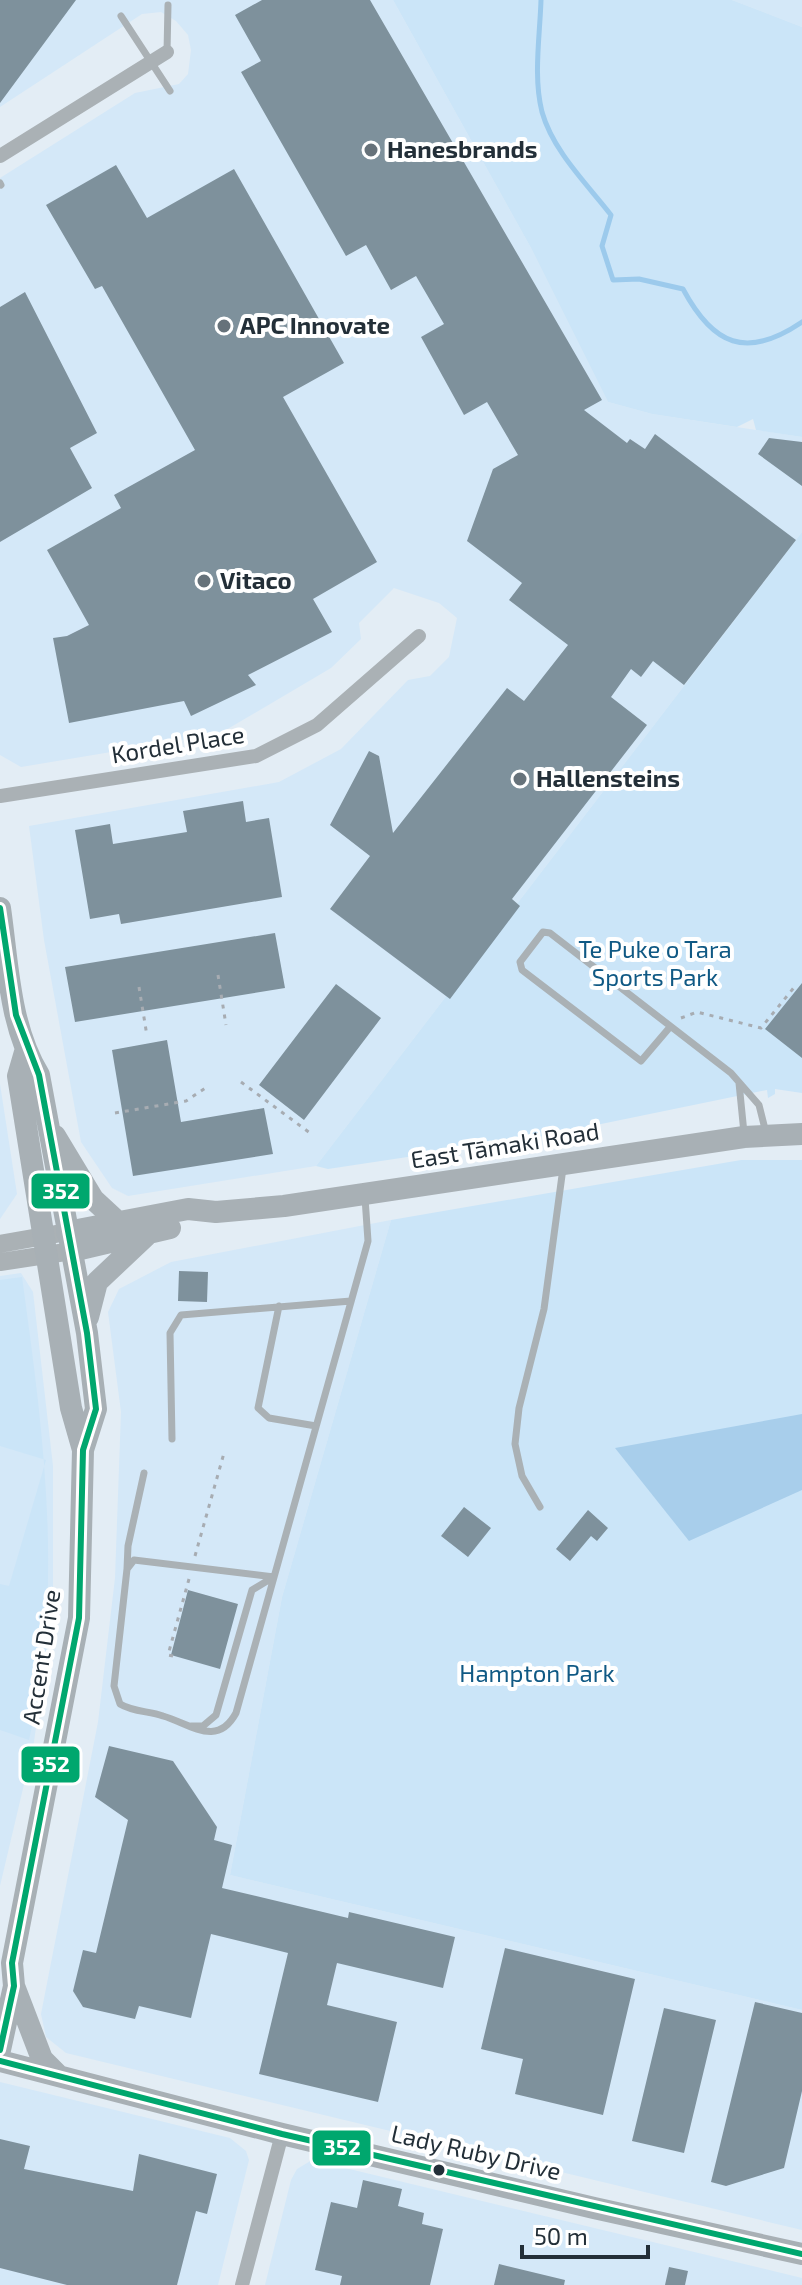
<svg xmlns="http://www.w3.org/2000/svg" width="802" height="2285" font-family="'Exo 2',sans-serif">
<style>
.built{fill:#d4e8f8}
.green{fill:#cbe5f8}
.forest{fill:#a8ceeb}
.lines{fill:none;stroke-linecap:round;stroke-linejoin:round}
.stream{stroke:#9ccaec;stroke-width:5}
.building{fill:#7e919c}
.path{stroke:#a7acb2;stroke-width:3;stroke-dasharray:4 6;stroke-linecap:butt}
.service{stroke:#aab1b5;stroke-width:7}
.minor{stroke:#aab1b5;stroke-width:14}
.tertiary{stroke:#aab1b5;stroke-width:18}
.secondary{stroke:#a8b0b5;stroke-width:22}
.bus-1-casing{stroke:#fff;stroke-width:12}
.bus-1{stroke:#00a76e;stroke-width:6}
.poi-dot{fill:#66727a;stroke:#fff;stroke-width:3}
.bus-dot{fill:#232f38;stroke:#fff;stroke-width:3}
.labels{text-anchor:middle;stroke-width:8;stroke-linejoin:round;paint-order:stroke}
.poi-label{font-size:24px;font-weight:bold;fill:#232f38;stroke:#fff;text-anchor:start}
.street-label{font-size:24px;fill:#232f38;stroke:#fff}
.park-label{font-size:24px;fill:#105984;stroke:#fff}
.line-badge{stroke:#fff;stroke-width:3}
.badge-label{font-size:22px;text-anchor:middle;font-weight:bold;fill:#fff}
</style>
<rect width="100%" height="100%" fill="#e3edf5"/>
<!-- built -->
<path class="built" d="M 0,0 L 393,0 L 531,248 L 608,402 L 652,414 L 802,437 L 802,532 L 316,1166 L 128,1196 L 112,1188 L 81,1142 L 44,940 L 29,826 L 279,782 L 341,749 L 408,680 L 430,676 L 449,657 L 457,618 L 439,603 L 394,588 L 359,623 L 361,639 L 331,668 L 219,734 L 21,767 L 0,755 L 0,178 L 135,93 L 179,84 L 188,74 L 191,50 L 188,35 L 176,21 L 161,12 L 142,14 L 0,107 Z
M 732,0 L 802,0 L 802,27 Z
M 0,1084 L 17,1194 L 0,1219 Z
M 391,1220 L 282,1597 L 230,1875 L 802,2010 L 802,2230 L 66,2053 L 46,2037 L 41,2014 L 98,1722 L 115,1578 L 121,1412 L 108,1312 L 119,1289 L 171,1262 Z
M 21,1273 L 33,1292 L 53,1466 L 53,1598 L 34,1742 L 0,1886 L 0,1276 Z
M 0,2082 L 230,2138 L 246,2151 L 249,2160 L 218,2285 L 0,2285 Z
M 312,2160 L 802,2278 L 802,2285 L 265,2285 L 291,2180 L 297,2169 Z"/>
<!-- green -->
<path class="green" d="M 393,0 L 732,0 L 802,27 L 802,437 L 756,430 L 753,419 L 737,427 L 652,414 L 608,402 L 531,248 Z
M 802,532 L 802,1093 L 775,1089 L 775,1094 L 768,1098 L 767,1090 L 533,1138 L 328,1169 L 316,1166 Z
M 741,1160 L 802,1160 L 802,2010 L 230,1875 L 282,1597 L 391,1220 Z
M 22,1277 C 43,1430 65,1587 29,1740 L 0,1730 L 0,1584 L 9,1586 L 46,1460 L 0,1446 L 0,1280 Z"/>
<!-- forest -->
<path class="forest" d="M 802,1414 L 802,1490 L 689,1541 L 615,1448 Z"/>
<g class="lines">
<!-- stream -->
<path class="stream" d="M 541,0 C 540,35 533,77 542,112 C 553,151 587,184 611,215 L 602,246 L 613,280 L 639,279 L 683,289 C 713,345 746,360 802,322"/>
</g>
<!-- building -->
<path class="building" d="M 0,0 L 76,0 L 0,103 Z
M 262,0 L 370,0 L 602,400 L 584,410 L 627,443 L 630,439 L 645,449 L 655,434 L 796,540 L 684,685 L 653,661 L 641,677 L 631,669 L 611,697 L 647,725 L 512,899 L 520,906 L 450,999 L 330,909 L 370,856 L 330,825 L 369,751 L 379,756 L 393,833 L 507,688 L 524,701 L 568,645 L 509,600 L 522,583 L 467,541 L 493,469 L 518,455 L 487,402 L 464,415 L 421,337 L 444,324 L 416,276 L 391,290 L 366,245 L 346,256 L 241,72 L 261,61 L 235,15 Z
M 116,165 L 147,218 L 234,169 L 344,363 L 283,397 L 377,562 L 313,599 L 332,632 L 248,675 L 256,685 L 191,716 L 184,701 L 69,723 L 53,638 L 67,636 L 89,625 L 47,550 L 121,508 L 114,495 L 195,450 L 102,286 L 95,289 L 46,205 Z
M 25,292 L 97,433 L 70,448 L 92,488 L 0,542 L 0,307 Z
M 769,438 L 802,442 L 802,486 L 758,454 Z
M 243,801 L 246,822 L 269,818 L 282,897 L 121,924 L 119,914 L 90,919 L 75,830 L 110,824 L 113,844 L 187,832 L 183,811 Z
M 275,933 L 285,988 L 75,1022 L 65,967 Z
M 802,983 L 802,1058 L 765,1029 Z
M 336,984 L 381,1018 L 304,1120 L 259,1085 Z
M 167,1040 L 181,1122 L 264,1108 L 273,1154 L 133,1176 L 112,1050 Z
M 179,1271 L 208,1272 L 207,1302 L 178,1301 Z
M 464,1507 L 491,1528 L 468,1557 L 441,1536 Z
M 588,1510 L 608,1528 L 597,1541 L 591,1536 L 570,1561 L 556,1549 Z
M 188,1590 L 238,1604 L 220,1669 L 171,1655 Z
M 109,1746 L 173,1761 L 217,1827 L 214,1840 L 232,1845 L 222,1888 L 348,1918 L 349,1912 L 455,1937 L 443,1988 L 337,1963 L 327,2005 L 397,2022 L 378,2102 L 259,2074 L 288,1953 L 211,1934 L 191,2018 L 139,2006 L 135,2019 L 83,2007 L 73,1991 L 83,1950 L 96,1953 L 128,1820 L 95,1797 Z
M 505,1948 L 635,1979 L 603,2115 L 515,2094 L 523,2059 L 481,2049 Z
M 755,2002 L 802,2013 L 802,2091 L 784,2168 L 726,2186 L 711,2182 Z
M 664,2008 L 716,2020 L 684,2153 L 632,2141 Z
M 0,2139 L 30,2146 L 24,2169 L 133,2191 L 139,2154 L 217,2174 L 207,2214 L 196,2211 L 177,2285 L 67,2285 L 0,2268 Z
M 363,2180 L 402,2189 L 398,2206 L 424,2213 L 422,2224 L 443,2229 L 430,2285 L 340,2285 L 342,2276 L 315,2270 L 331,2202 L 357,2208 Z
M 499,2264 L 565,2280 L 564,2285 L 494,2285 Z
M 669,2267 L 688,2271 L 685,2285 L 665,2285 Z"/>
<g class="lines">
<!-- path -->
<path class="path" d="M 218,975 L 226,1025
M 139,987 L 147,1036
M 681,1018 L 697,1012 L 761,1028 L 796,985
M 241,1082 L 310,1133
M 115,1113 L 186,1101 L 207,1087
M 195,1556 L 224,1453
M 173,1656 L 168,1655 L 189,1579"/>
<!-- service -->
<path class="service" d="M 121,16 L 170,91
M 167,52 L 168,5
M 0,183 L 1,185
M 670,1027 L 641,1061 L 522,970 L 520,962 L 543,932 L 550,933 L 731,1073 L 759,1105 L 766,1133
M 739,1083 L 744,1133
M 279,1306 L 258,1408 L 269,1418 L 316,1426
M 172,1439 L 170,1333 L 181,1315 L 351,1301
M 540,1507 L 522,1476 L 515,1444 L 519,1408 L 544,1309 L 563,1168
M 127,1569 L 128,1546 L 144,1473
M 274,1577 L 134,1560 L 127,1569 L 114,1686 L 120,1704 C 133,1712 149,1711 163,1716 C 191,1724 217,1748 236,1713 L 368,1241 L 365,1198
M 191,1726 L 203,1726 L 216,1715 L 252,1590 L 272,1578"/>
<!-- minor -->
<path class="minor" d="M 0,156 L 167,52
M 0,796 L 256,756 L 317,725 L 419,636
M 242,2285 L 282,2134"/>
<!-- tertiary -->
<path class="tertiary" d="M 0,1244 L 67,1232
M 0,1262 L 72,1251"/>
<!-- secondary -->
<path class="secondary" d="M 0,908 C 8,963 9,1026 39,1075 L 87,1333 L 96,1409 L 83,1450 L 79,1618 L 12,1963 L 14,1986 L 0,2050
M 25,1052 L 18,1076 L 71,1408 L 83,1450
M 55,1136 L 93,1199 L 119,1223
M 67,1232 L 188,1209 L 216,1212 L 284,1206 L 744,1137 L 802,1134
M 72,1251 L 170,1228
M 88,1317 L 97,1282 L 150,1232
M 14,1986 L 42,2059 L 57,2074
M 0,2061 L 282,2134 L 594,2208 L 802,2254"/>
<defs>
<path id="bus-1" d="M 0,908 L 16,1015 L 39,1075 L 87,1333 L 96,1409 L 83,1450 L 79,1618 L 12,1963 L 14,1986 L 0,2050
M 0,2061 L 282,2134 L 802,2254"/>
</defs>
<!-- bus-1 casing -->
<use href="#bus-1" class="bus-1-casing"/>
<!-- bus-1 -->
<use href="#bus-1" class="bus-1"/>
</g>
<!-- markers -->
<g class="poi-dot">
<circle cx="371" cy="150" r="8"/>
<circle cx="224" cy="326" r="8"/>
<circle cx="204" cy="581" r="8"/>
<circle cx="520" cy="779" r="8"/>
</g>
<circle class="bus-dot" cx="439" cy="2170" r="7"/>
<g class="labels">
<!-- poi labels -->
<g class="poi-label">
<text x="387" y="158">Hanesbrands</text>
<text x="240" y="334">APC Innovate</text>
<text x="220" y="589">Vitaco</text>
<text x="536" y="787">Hallensteins</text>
</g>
<!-- street labels -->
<g class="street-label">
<text transform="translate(178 745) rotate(-9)" y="8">Kordel Place</text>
<text transform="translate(505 1146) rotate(-9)" y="8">East Tāmaki Road</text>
<text transform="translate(42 1657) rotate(-81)" y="8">Accent Drive</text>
<text transform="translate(476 2153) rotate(13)" y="8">Lady Ruby Drive</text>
</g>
<!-- park labels -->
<g class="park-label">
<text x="655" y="958">Te Puke o Tara<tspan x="655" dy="28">Sports Park</tspan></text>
<text x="537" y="1682">Hampton Park</text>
</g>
</g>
<g class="line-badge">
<rect x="30" y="1172" width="61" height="38" rx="8" fill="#00a76e"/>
<rect x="20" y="1745" width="61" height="39" rx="8" fill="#00a76e"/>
<rect x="311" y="2129" width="61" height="38" rx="8" fill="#00a76e"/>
</g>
<g class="badge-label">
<text x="61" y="1199">352</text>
<text x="51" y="1772">352</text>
<text x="342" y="2155">352</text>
</g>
<!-- scale -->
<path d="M522 2245v12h126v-12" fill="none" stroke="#232f38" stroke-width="4"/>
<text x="534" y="2245" font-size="24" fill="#232f38" stroke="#ffffff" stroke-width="6" paint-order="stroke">50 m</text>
</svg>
